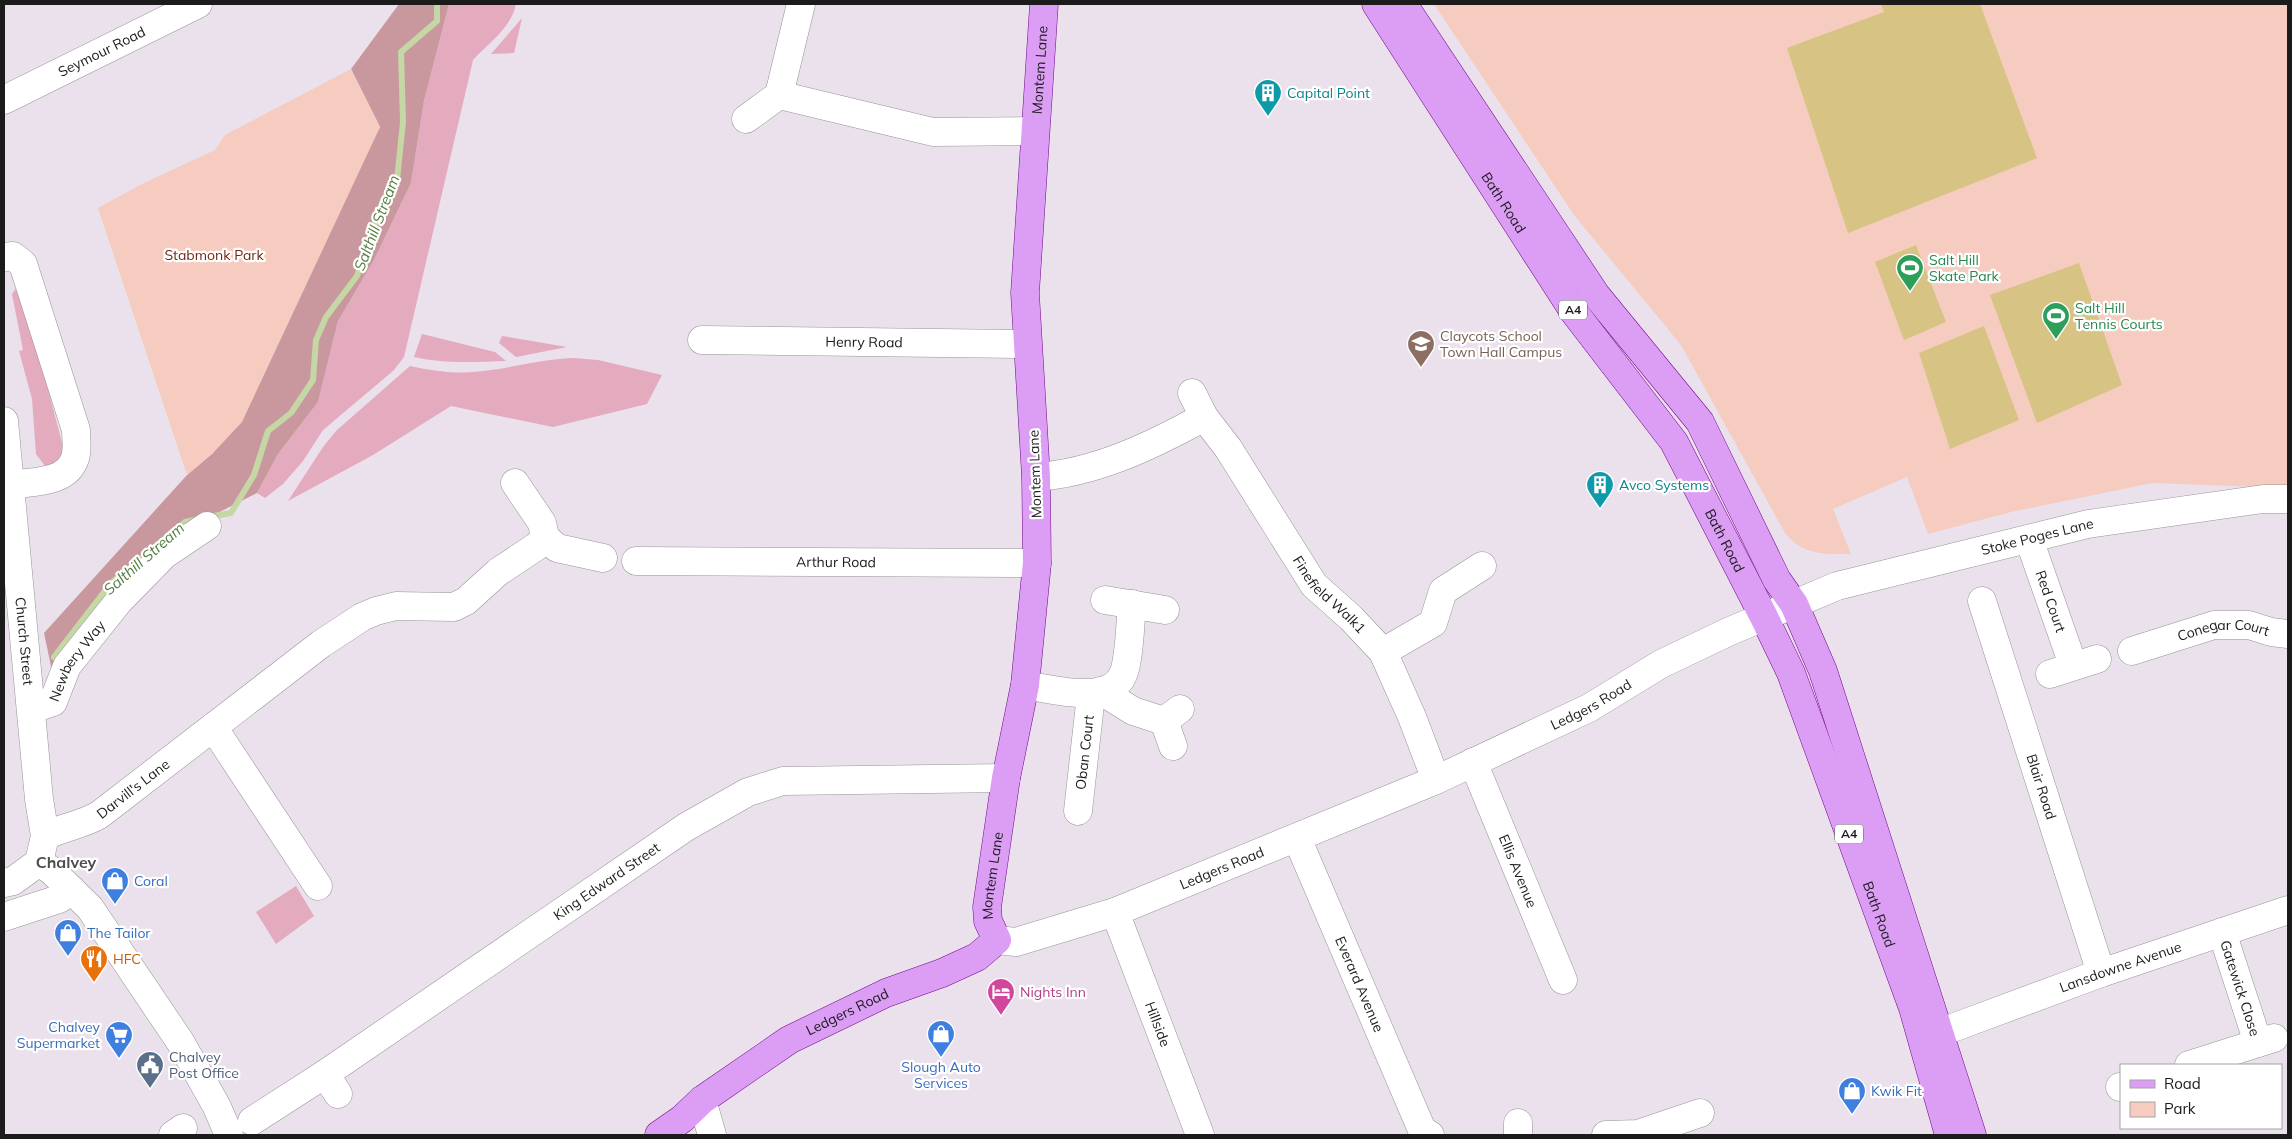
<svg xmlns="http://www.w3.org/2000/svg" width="2292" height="1139" font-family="Mulish,sans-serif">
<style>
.grass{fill:#e4aabd}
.forest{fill:#c9989f}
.park{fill:#f5ccbf}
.pitch{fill:#d7c384}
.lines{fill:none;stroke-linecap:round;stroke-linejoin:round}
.stream{stroke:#c4d7a4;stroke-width:6}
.minor-casing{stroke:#959595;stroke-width:29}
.major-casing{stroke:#720a88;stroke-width:29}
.minor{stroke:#fff;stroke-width:28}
.major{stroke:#dc9df5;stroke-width:28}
.labels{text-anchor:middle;stroke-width:4.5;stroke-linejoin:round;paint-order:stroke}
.shield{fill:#fff;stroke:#5f5f5f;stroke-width:1}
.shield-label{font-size:12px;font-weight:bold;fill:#1b1b1b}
.street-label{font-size:14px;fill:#1b1b1b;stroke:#fff}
.culture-label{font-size:14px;fill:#0d838f;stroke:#fff;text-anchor:start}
.park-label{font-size:14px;fill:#702812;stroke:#fff}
.leisure-label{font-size:14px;fill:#27864d;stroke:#fff;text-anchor:start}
.education-label{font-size:14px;fill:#785e54;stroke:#fff;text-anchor:start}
.shop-label{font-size:14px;fill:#366cbe;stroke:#fff;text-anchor:start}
.food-label{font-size:14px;fill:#c56008;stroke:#fff;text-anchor:start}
.hotel-label{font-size:14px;fill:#b23c85;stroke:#fff;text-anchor:start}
.service-label{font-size:14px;fill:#4e5e75;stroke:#fff;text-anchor:start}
.water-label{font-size:15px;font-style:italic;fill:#557e40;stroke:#fff}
.quarter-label{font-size:16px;font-weight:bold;fill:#4e4e4e;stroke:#fff}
</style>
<rect width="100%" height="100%" fill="#eae1ec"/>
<!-- grass -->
<path class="grass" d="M 449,4 L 516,4 C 511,28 490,42 473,60 L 404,357 L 393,371 L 323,430 L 303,461 L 283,484 L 265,498 L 257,493 L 278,454 L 318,402 L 338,321 L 374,260 L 411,183 L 424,101 Z
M 522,18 L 514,53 L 491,54 Z
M 20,283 L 65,454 L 64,464 L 45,466 L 36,454 L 32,399 L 19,351 L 23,350 L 12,294 Z
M 422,334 L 495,352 L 506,361 C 475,362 444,364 414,357 Z
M 502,336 L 567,347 L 516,357 L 499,343 Z
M 573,358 L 598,360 L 662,375 L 647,404 L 553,427 L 451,406 L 373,455 L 288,501 L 323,447 L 337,430 L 410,366 C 429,370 452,374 472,372 C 506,370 539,359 573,358 Z
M 296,886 L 314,916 L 276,944 L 256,912 Z"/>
<!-- forest -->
<path class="forest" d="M 399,4 L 449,4 L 424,101 L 411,183 L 374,260 L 338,321 L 318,402 L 278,454 L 257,493 L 174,535 L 52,671 L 44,633 L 187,475 L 213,453 L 380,127 L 351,69 Z"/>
<!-- park -->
<path class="park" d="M 1434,4 L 2288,4 L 2288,488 L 2152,483 L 2011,512 L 1928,534 L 1907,477 L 1833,509 L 1851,554 C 1824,554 1804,556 1785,533 L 1681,345 L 1574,215 Z
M 351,69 L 380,127 L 242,422 L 213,453 L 187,475 L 98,208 L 144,183 L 215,150 L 225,135 Z"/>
<!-- pitch -->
<path class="pitch" d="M 1881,4 L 1980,4 L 2037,158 L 1848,233 L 1787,48 L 1884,12 Z
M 1916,245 L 1946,322 L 1904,340 L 1875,262 Z
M 2079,263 L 2122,385 L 2037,423 L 1990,295 Z
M 1984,326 L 2019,420 L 1950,449 L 1919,353 Z"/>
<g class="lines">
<!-- stream -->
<path class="stream" d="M 208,517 L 231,513 L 254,475 L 268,431 L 291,413 L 313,380 L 316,340 L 326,317 L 357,276 L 383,200 L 397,180 L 403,122 L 401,52 L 437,21 L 437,4
M 163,540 L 185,522 L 199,519
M 54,657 L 111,583 L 150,551"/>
<defs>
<g id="minor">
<path d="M 779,95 L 801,4"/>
<path id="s1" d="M 4,100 L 198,4"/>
<path d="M 746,119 L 779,95 L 933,132 L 1035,131"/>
<path d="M 4,257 L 13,256 L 23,264 L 76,430 C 76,438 78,450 75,458 C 67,484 32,481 10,485"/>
<path id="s2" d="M 702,340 L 1027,344"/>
<path d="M 1192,393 L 1204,417"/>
<path id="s3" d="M 4,421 L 39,799 L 45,836 L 39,862"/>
<path id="s4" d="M 1036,477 C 1096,473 1153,445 1204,417 L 1228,448 L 1314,585 L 1351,618 L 1383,652 L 1412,717 L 1436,780"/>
<path d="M 545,537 L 557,548 L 603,558"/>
<path id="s5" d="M 2029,539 L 2073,665"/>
<path id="s6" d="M 636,561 L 1037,563"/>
<path d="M 1105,600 L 1165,610"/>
<path id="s7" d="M 1982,601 L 2101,973"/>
<path id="s8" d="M 2132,651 L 2214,625 L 2249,625 L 2271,632 L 2288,634"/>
<path d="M 1383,652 L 1433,623 L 1443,591 L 1482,566"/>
<path d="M 2050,674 L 2097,659"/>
<path d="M 1025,685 C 1052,689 1115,708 1125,669 C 1130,649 1130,625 1132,604"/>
<path d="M 1101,691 L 1133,711 L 1164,721"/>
<path id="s9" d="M 32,709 L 53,702 L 67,666 L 119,601 L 164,555 L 207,526"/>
<path d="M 213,727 L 318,886"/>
<path d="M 1173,746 L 1164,721 L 1180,709"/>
<path id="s10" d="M 1473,762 L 1563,980"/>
<path id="s11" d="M 1078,811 L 1091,695"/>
<path id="s12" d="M 45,836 C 63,827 82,825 99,815 L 321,644 L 362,617 L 376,611 L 396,606 L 454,607 L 466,601 L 498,572 L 537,546 L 545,537 L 542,523 L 515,483"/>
<path id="s13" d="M 1297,838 L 1422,1130 L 1430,1135"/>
<path d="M 39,862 L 52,871 L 90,908 L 181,1043 L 217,1107 L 229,1135"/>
<path d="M 4,883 L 13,881 L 39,862"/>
<path id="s14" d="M 1115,912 L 1200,1135"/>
<path d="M 4,917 L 59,899 L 72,890"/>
<path id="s15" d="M 2222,932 L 2258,1043"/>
<path id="s16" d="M 997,940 L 1016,942 L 1115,912 L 1436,780 L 1589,708 L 1661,664 L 1728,632 L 1837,586 L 2088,524 L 2263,499 L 2288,499"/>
<path id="s17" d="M 1955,1027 L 2101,973 L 2288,910"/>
<path d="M 2189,1065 L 2274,1038"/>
<path d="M 325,1074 L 338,1094"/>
<path d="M 2120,1087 L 2121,1087"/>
<path d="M 702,1100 L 712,1135"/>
<path id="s18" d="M 252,1121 L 325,1074 L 686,827 L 748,792 L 783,781 L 1006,778"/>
<path d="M 173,1135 L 183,1128"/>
<path d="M 1518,1135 L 1518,1123"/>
<path d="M 1606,1135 L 1638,1134 L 1700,1113"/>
</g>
<g id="major">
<path id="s19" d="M 1376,4 L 1574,312 L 1674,442 L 1764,617 L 1791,673 L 1913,1008 L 1949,1135"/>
<path d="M 1403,4 L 1596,295 L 1700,422 L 1777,580 L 1794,604 L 1823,671 L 1972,1135"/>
<path id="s20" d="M 659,1135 L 682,1119 L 702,1100 L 789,1040 L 886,993 L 942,973 L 977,957 L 997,940 L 988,921 L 987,907 L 1006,778 L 1025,685 L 1037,563 L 1036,477 L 1025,293 L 1044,4"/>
</g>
</defs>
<!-- minor casing -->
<use href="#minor" class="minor-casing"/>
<!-- major casing -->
<use href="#major" class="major-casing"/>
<!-- minor -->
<use href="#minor" class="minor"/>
<!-- major -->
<use href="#major" class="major"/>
</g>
<!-- icons -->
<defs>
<symbol id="building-pin" viewBox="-11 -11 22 30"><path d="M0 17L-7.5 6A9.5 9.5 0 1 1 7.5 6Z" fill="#0f9aa8" stroke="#fff"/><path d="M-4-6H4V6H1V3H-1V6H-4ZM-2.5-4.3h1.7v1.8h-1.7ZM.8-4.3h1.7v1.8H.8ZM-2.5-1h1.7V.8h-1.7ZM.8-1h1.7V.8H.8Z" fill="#fff"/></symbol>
<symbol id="stadium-pin" viewBox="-11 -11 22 30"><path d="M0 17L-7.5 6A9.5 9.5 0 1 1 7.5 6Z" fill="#2e9e5b" stroke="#fff"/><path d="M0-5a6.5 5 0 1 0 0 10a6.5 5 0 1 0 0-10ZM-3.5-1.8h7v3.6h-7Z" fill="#fff"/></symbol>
<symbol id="school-pin" viewBox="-11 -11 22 30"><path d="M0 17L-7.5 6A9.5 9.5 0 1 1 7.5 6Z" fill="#8d6e63" stroke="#fff"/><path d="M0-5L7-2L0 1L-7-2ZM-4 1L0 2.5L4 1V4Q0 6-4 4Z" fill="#fff"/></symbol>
<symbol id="shop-pin" viewBox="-11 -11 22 30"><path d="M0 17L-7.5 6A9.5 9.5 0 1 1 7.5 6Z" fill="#3f7fe0" stroke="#fff"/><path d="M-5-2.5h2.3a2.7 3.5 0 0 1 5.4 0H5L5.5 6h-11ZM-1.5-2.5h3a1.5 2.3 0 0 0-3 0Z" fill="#fff"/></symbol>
<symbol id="restaurant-pin" viewBox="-11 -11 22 30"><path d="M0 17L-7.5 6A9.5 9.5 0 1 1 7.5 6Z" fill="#e8710a" stroke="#fff"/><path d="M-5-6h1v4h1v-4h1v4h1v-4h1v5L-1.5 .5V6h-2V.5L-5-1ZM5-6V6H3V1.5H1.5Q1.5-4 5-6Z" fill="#fff"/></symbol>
<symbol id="hotel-pin" viewBox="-11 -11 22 30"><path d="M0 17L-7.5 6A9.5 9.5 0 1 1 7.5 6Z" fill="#d1479c" stroke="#fff"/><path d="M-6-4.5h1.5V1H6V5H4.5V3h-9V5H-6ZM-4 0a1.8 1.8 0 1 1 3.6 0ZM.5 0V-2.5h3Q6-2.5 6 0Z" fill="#fff"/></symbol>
<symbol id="supermarket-pin" viewBox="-11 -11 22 30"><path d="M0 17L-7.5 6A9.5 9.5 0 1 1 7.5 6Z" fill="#3f7fe0" stroke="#fff"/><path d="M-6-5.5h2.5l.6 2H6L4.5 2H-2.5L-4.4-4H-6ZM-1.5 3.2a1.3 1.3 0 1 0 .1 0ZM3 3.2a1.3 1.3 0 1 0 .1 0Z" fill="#fff"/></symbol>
<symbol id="civic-pin" viewBox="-11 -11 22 30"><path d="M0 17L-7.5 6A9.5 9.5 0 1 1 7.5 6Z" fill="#5c6f8a" stroke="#fff"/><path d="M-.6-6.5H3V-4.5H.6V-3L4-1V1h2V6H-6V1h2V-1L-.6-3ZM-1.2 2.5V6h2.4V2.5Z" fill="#fff"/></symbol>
</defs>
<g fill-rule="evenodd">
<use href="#building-pin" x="1252" y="77" width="32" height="43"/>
<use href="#stadium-pin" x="1894" y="252" width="32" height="43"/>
<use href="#stadium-pin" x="2040" y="300" width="32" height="43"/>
<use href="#school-pin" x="1405" y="328" width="32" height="43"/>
<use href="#building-pin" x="1584" y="469" width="32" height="43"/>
<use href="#shop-pin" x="99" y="865" width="32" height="43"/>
<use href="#shop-pin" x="52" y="917" width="32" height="43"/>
<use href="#restaurant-pin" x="78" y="943" width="32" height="43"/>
<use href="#hotel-pin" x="985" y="976" width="32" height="43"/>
<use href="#shop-pin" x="925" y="1018" width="32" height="43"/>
<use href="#supermarket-pin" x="103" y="1019" width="32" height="43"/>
<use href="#civic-pin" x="134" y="1049" width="32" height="43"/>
<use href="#shop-pin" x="1836" y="1075" width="32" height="43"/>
</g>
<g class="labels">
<!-- shield labels -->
<g class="shield">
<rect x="1559" y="300.5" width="28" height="19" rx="4"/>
<rect x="1835" y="824.5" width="28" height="19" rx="4"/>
</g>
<g class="shield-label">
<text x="1573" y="314">A4</text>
<text x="1849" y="838">A4</text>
</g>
<!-- street labels -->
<g class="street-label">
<text dy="5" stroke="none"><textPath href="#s1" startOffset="109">Seymour Road</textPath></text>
<text dy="5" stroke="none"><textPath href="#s20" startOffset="1270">Montem Lane</textPath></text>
<text dy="5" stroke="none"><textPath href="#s19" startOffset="236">Bath Road</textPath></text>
<text dy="5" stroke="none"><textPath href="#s2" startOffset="162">Henry Road</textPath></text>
<text transform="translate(1035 474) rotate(-92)" y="5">Montem Lane</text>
<text dy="5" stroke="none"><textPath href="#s16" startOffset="1122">Stoke Poges Lane</textPath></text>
<text dy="5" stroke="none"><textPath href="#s19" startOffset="641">Bath Road</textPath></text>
<text dy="5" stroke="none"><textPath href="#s6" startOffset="200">Arthur Road</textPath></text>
<text dy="5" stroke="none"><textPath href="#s4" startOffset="398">Finefield Walk1</textPath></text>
<text dy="5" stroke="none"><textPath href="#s5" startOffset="66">Red Court</textPath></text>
<text dy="5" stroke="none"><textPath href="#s8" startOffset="95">Conegar Court</textPath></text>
<text dy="5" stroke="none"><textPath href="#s3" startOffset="221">Church Street</textPath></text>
<text dy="5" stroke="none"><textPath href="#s9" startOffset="70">Newbery Way</textPath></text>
<text dy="5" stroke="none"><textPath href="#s16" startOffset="642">Ledgers Road</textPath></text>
<text dy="5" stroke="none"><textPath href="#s11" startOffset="59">Oban Court</textPath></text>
<text dy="5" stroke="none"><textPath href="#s7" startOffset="195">Blair Road</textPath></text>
<text dy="5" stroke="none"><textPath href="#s12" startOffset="101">Darvill's Lane</textPath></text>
<text dy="5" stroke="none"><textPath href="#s16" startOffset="238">Ledgers Road</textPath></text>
<text dy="5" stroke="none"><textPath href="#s10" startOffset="118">Ellis Avenue</textPath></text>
<text dy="5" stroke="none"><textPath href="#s20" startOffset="460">Montem Lane</textPath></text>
<text dy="5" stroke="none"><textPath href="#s18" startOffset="428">King Edward Street</textPath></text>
<text dy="5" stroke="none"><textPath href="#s19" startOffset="1046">Bath Road</textPath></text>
<text dy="5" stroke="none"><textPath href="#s17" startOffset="176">Lansdowne Avenue</textPath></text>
<text dy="5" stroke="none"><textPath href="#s13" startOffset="159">Everard Avenue</textPath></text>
<text dy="5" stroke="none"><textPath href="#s15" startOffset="59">Gatewick Close</textPath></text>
<text dy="5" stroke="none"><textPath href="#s20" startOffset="226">Ledgers Road</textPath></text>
<text dy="5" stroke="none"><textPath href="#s14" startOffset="120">Hillside</textPath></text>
</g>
<!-- culture labels -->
<g class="culture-label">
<text x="1287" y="98">Capital Point</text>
<text x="1619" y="490">Avco Systems</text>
</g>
<!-- park labels -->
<g class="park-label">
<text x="214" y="260">Stabmonk Park</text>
</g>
<!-- leisure labels -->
<g class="leisure-label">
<text x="1929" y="265">Salt Hill<tspan x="1929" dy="16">Skate Park</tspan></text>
<text x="2075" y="313">Salt Hill<tspan x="2075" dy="16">Tennis Courts</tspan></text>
</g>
<!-- education labels -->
<g class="education-label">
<text x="1440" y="341">Claycots School<tspan x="1440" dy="16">Town Hall Campus</tspan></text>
</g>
<!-- shop labels -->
<g class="shop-label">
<text x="134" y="886">Coral</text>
<text x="87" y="938">The Tailor</text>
<text x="100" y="1032" text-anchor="end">Chalvey<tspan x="100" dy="16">Supermarket</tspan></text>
<text x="941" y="1072" text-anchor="middle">Slough Auto<tspan x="941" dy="16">Services</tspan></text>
<text x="1871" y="1096">Kwik Fit</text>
</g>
<!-- food labels -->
<g class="food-label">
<text x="113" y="964">HFC</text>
</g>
<!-- hotel labels -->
<g class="hotel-label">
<text x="1020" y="997">Nights Inn</text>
</g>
<!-- service labels -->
<g class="service-label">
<text x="169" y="1062">Chalvey<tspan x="169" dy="16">Post Office</tspan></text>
</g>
<!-- water labels -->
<g class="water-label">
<text transform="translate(377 223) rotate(-69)" y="5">Salthill Stream</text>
<text transform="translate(144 559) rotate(-41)" y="5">Salthill Stream</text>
</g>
<!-- quarter labels -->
<g class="quarter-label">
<text x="66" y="868">Chalvey</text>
</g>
</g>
<!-- border -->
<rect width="2292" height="1139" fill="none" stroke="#1b1b1b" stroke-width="10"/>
<!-- legend -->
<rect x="2120" y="1064" width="162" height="65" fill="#ffffff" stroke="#a4a4a4"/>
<rect x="2130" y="1080" width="25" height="8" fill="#dc9df5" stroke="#a4a4a4"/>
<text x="2164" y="1089" font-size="15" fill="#1b1b1b">Road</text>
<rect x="2130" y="1102" width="25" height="15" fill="#f5ccbf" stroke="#a4a4a4"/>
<text x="2164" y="1114" font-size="15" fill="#1b1b1b">Park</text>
</svg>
